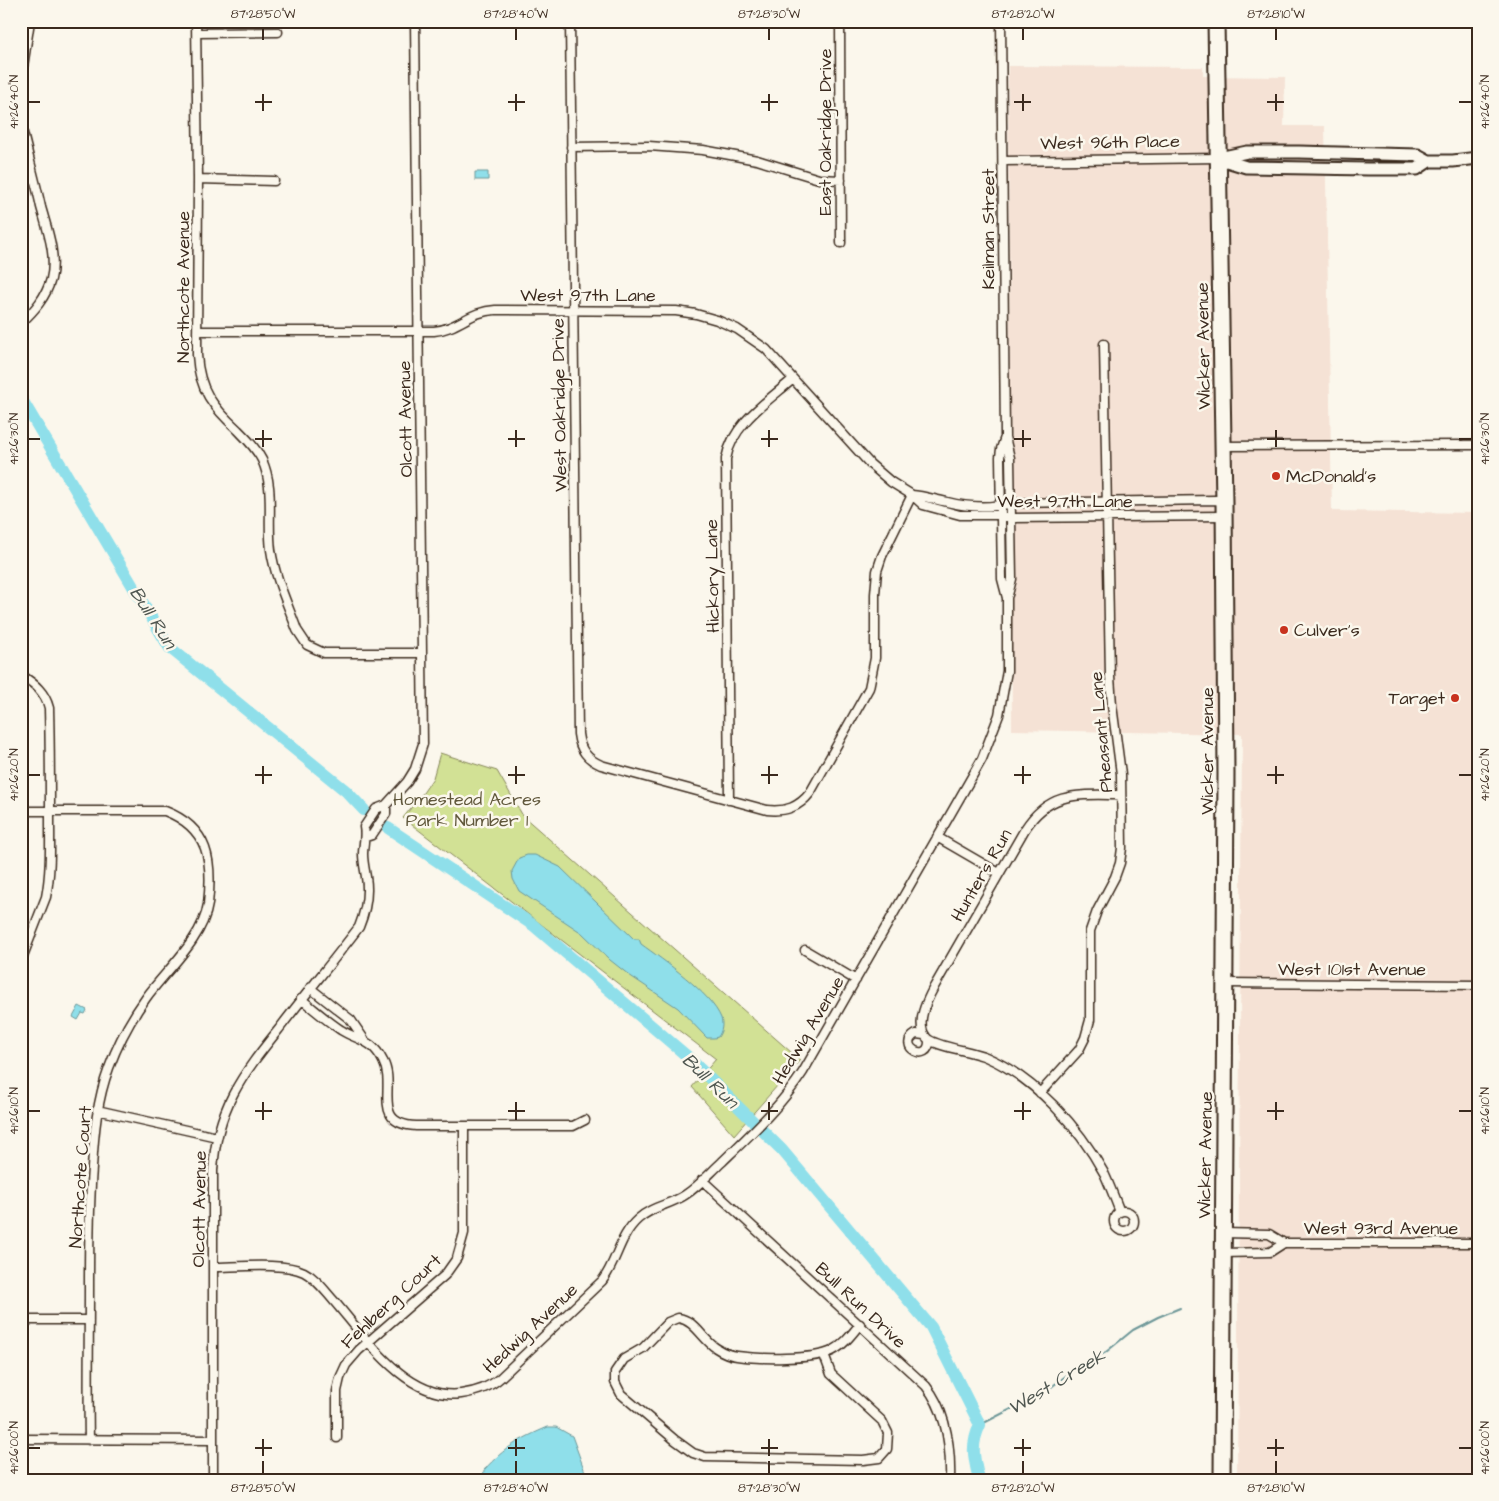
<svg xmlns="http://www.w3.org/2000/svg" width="1499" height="1501" font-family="'Architects Daughter',sans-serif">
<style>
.built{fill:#f5e2d5}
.green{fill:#d2e195;stroke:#86865a}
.water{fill:#8fdfea;stroke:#6d9798}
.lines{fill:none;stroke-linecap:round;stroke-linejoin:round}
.stream{stroke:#6d9798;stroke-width:2}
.river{stroke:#8fdfea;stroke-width:12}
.street-casing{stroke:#3b2a1e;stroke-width:11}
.secondary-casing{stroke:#3b2a1e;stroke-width:15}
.highway-casing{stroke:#3b2a1e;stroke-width:19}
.street{stroke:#fbf7ec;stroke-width:8}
.secondary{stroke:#fbf7ec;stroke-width:11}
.highway{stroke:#fbf7ec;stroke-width:15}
.ticks{fill:none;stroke:#3b2a1e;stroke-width:2}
.poi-dot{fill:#c8321e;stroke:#fbf7ec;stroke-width:2}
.labels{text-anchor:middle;stroke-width:5;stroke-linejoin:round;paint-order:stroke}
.street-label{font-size:18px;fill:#3b2a1e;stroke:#fbf7ec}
.poi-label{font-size:18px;fill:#3b2a1e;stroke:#fbf7ec;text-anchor:start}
.park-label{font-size:18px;fill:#61583c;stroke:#fbf7ec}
.water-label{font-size:19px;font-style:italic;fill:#505751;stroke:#fbf7ec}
.neatline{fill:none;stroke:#3b2a1e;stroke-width:2}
.ticks-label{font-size:12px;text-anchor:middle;fill:#3b2a1e}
</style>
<rect width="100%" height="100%" fill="#fbf7ec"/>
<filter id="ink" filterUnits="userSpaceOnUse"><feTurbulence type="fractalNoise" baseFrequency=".02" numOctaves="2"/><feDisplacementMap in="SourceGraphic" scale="10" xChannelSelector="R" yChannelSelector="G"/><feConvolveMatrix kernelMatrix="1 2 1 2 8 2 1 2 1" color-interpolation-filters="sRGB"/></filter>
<g filter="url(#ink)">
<!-- built -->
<path class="built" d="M 1008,66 L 1203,67 L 1203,76 L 1285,77 L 1284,126 L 1325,126 L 1332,511 L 1478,513 L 1478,1480 L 1237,1480 L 1242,734 L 1012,730 Z"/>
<!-- green -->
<path class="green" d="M 440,753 L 497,771 L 523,816 L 800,1060 L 734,1135 L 692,1087 L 716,1059 L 403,818 L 423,793 L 433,778 Z"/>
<!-- water -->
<path class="water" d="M 488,172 L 488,180 L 475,180 L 475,172 Z
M 527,855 L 535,855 L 560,867 L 634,939 L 639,939 L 641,944 C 663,960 711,993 721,1018 C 723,1025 722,1031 718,1037 L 714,1038 L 707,1038 L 678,1008 L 629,975 L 610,960 L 582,933 L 519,891 L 513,879 L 512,871 L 519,858 Z
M 79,1006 L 87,1010 L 85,1014 L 82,1013 L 78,1020 L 73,1017 Z
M 548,1427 L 556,1427 L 572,1436 L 588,1480 L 483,1480 L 484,1470 C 505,1447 520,1439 548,1427 Z"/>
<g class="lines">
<!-- stream -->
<path class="stream" d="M 980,1425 L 1046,1391 L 1075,1369 L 1106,1352 L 1133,1330 L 1158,1317 L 1180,1308"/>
<!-- river -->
<path class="river" d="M 21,398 L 169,647 L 346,791 L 364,810
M 388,828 L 533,925 L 688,1057 L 782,1150 L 931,1327 L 980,1425 C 970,1446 974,1458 979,1480"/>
<defs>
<path id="street" d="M 196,21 L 198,179 L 197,355 C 199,390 213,407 238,430 C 247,439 256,448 262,460 C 275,488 267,520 271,550 C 275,578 288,605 297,630 L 307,645 L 324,653 L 422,653
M 570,21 L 578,734 C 580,750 587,759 601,765 L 767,810 C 786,812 799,807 810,793 L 869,688 L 875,658 L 875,594 L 877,571 L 882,556 L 912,495
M 840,21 L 841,243
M 1001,21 L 1005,437 L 1010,458 L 1012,579 L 1008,595
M 197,33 L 278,32
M 21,80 L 30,21
M 21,124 C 27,152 35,179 41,207 C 47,229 57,255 51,279 C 46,297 35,310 21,323
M 571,147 L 649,146 L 703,150 L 757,160 L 819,179 L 841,180
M 1003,161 L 1219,158
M 198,179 L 274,181
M 197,331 L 434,331 C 458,329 470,311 495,310 L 676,311 L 696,314 L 717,320 L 737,329 L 766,349 L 870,464 L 891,482 L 912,495 L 923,505 L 960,515 L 1001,515 L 1011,518 L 1224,516
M 1223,446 L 1474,445
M 912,495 C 925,496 935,500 947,502 C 967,507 991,508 1011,503 L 1216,500 L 1224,502
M 21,675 C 35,684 45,692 49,708 C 50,745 50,783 50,820 C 50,846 51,871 46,897 L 21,961
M 729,800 L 726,459 C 732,424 768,401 793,379
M 21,811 L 165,811 C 209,828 213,861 208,904 C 203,939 166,970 146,998 C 131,1019 118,1043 109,1068 C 97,1100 94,1133 92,1168 C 89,1208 89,1248 89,1288 C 89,1339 88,1389 89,1440
M 366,837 L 372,835 L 386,814 L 386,805
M 937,837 L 999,873
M 805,950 L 856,980
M 1226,983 L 1478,985
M 310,988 L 351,1020 L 364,1039
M 301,999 C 314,1009 327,1021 341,1030 C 359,1041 372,1039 383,1061 C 397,1086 370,1124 416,1126 L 573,1126 L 585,1120
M 924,1035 L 916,1034 C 895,1046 930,1065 929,1040
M 1040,1093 L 1079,1050 L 1085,1038 L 1090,1020 L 1090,931 L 1097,911 L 1115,877 L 1120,863 L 1122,848 L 1121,774 L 1112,705 L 1110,677 L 1104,344
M 97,1110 L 217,1137
M 702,1180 L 926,1386 C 946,1411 951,1448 950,1480
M1114 1221a10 10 0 1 1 20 0a10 10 0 1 1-20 0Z
M 1120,1212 C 1115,1199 1110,1186 1104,1173 C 1079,1127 1035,1078 986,1057 C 972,1051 932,1046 926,1037 C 915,1023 927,1000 934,987 L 1025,829 C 1050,790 1080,795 1121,795
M 1223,1233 L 1269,1234 L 1284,1243 L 1478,1243
M 1223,1253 L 1270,1252 L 1284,1243
M 213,1267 C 236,1267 284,1262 304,1272 C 316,1278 325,1291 334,1301 C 365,1337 407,1401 461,1394 C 475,1392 489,1388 500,1378 L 602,1281 C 617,1262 619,1236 638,1219 C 652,1206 670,1205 685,1195 C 699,1186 710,1173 722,1162 C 751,1134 781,1106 803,1072 L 982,759 L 999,715 L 1007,671 L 1007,598 L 1002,579 L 1000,457 L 1001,449 L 1005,437
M 21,1320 L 89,1320
M 824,1355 L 831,1374 L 882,1421 L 888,1433 L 887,1449 L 879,1458 L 863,1460 L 705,1457 L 693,1453 L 675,1440 L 621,1394 L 615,1382 L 615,1372 L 624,1359 L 643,1348 L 668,1322 L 678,1318 C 695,1320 702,1339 716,1348 C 722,1352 729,1355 737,1356 C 758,1359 814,1360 832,1351 C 844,1345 852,1334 860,1324
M 337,1438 L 337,1391 L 340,1378 L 346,1365 L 359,1350 L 445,1275 L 457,1258 L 464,1233 L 464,1126
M 21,1439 L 213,1440
M 213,1480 L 213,1171 C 216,1109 242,1075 279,1029 C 305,995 333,961 359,927 C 366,910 369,895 366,877 C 365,870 363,862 363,854 C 363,845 366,837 364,827 L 376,809 L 386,805 L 407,782 L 415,769 L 423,744 L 415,21"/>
<path id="secondary" d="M 1219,158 L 1247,152 L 1299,152 L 1418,155 L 1429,161 L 1453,161 L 1478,158
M 1220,159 L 1246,167 L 1368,169 L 1417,169 L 1429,161"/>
<path id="highway" d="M 1216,21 L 1224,502 L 1226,774 L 1222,1480"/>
</defs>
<!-- street casing -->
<use href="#street" class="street-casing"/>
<!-- secondary casing -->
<use href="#secondary" class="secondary-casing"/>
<!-- highway casing -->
<use href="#highway" class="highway-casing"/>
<!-- street -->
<use href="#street" class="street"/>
<!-- secondary -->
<use href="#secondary" class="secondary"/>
<!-- highway -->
<use href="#highway" class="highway"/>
</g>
</g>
<!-- ticks -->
<path class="ticks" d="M 263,28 L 263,40M 516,28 L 516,40M 769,28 L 769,40M 1023,28 L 1023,40M 1276,28 L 1276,40M 263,94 L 263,111M 516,94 L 516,111M 769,94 L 769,111M 1023,94 L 1023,111M 1276,94 L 1276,111M 28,102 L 40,102M 255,102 L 272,102M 508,102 L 525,102M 761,102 L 778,102M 1014,102 L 1031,102M 1267,102 L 1284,102M 1459,102 L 1472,102M 263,430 L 263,447M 516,430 L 516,447M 769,430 L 769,447M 1023,430 L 1023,447M 1276,430 L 1276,447M 28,439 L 40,439M 255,439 L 272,439M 508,439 L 525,439M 761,439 L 778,439M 1014,439 L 1031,439M 1267,439 L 1284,439M 1459,439 L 1472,439M 263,766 L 263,784M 516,766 L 516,784M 769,766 L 769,784M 1023,766 L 1023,784M 1276,766 L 1276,784M 28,775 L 40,775M 255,775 L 272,775M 508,775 L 525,775M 761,775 L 778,775M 1014,775 L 1031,775M 1267,775 L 1284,775M 1459,775 L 1472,775M 263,1102 L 263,1120M 516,1102 L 516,1120M 769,1102 L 769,1120M 1023,1102 L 1023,1120M 1276,1102 L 1276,1120M 28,1111 L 40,1111M 255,1111 L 272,1111M 508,1111 L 525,1111M 761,1111 L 778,1111M 1014,1111 L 1031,1111M 1267,1111 L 1284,1111M 1459,1111 L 1472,1111M 263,1439 L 263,1456M 516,1439 L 516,1456M 769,1439 L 769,1456M 1023,1439 L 1023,1456M 1276,1439 L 1276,1456M 28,1448 L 40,1448M 255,1448 L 272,1448M 508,1448 L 525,1448M 761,1448 L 778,1448M 1014,1448 L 1031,1448M 1267,1448 L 1284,1448M 1459,1448 L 1472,1448M 263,1461 L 263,1474M 516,1461 L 516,1474M 769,1461 L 769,1474M 1023,1461 L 1023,1474M 1276,1461 L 1276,1474"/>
<!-- markers -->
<g class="poi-dot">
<circle cx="1276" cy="476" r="5"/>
<circle cx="1284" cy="630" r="5"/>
<circle cx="1455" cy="698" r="5"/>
</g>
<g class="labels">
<!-- street labels -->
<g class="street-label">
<text transform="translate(825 132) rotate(-90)" y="6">East Oakridge Drive</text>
<text transform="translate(1110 142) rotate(-1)" y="6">West 96th Place</text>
<text transform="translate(988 229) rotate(-90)" y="6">Keilman Street</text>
<text transform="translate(183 287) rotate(-90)" y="6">Northcote Avenue</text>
<text x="588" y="301">West 97th Lane</text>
<text transform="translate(1203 346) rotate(-91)" y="6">Wicker Avenue</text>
<text transform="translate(559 405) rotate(-91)" y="6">West Oakridge Drive</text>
<text transform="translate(405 419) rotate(-91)" y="6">Olcott Avenue</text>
<text x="1065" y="507">West 97th Lane</text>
<text transform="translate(712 576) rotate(-91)" y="6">Hickory Lane</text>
<text transform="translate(1101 732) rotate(-95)" y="6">Pheasant Lane</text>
<text transform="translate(1207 751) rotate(-90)" y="6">Wicker Avenue</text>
<text transform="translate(981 875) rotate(-60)" y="6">Hunters Run</text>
<text x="1352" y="975">West 101st Avenue</text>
<text transform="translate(808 1030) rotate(-59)" y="6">Hedwig Avenue</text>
<text transform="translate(1205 1155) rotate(-89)" y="6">Wicker Avenue</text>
<text transform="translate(80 1177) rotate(-86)" y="6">Northcote Court</text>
<text transform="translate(199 1209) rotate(-89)" y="6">Olcott Avenue</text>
<text x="1381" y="1234">West 93rd Avenue</text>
<text transform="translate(391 1301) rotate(-43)" y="6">Fehlberg Court</text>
<text transform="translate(861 1305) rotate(43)" y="6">Bull Run Drive</text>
<text transform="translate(530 1328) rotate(-43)" y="6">Hedwig Avenue</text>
</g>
<!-- poi labels -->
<g class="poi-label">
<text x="1286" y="482">McDonald's</text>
<text x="1294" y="636">Culver's</text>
<text x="1445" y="704" text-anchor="end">Target</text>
</g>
<!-- park labels -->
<g class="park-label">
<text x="467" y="805">Homestead Acres<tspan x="467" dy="21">Park Number 1</tspan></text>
</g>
<!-- water labels -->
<g class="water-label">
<text transform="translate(154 617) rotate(57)" y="7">Bull Run</text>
<text transform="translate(711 1080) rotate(44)" y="7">Bull Run</text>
<text transform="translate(1056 1381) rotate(-31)" y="7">West Creek</text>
</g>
</g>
<!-- margin -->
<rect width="1499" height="1501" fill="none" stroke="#fbf7ec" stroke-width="55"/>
<rect x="28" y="28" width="1444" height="1446" class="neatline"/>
<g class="ticks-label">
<text x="263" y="18">87°28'50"W</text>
<text x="516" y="18">87°28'40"W</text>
<text x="769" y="18">87°28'30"W</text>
<text x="1023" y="18">87°28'20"W</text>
<text x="1276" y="18">87°28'10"W</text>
<text transform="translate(14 102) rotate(-90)" y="4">41°26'40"N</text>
<text transform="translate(1485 102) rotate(-90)" y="4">41°26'40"N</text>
<text transform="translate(14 439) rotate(-90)" y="4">41°26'30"N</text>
<text transform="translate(1485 439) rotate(-90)" y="4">41°26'30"N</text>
<text transform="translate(14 775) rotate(-90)" y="4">41°26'20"N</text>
<text transform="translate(1485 775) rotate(-90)" y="4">41°26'20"N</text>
<text transform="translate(14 1111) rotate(-90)" y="4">41°26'10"N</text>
<text transform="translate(1485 1111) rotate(-90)" y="4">41°26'10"N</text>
<text transform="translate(14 1448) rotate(-90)" y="4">41°26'00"N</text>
<text transform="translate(1485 1448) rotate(-90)" y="4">41°26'00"N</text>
<text x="263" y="1492">87°28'50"W</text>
<text x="516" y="1492">87°28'40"W</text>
<text x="769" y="1492">87°28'30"W</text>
<text x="1023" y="1492">87°28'20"W</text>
<text x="1276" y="1492">87°28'10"W</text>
</g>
</svg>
